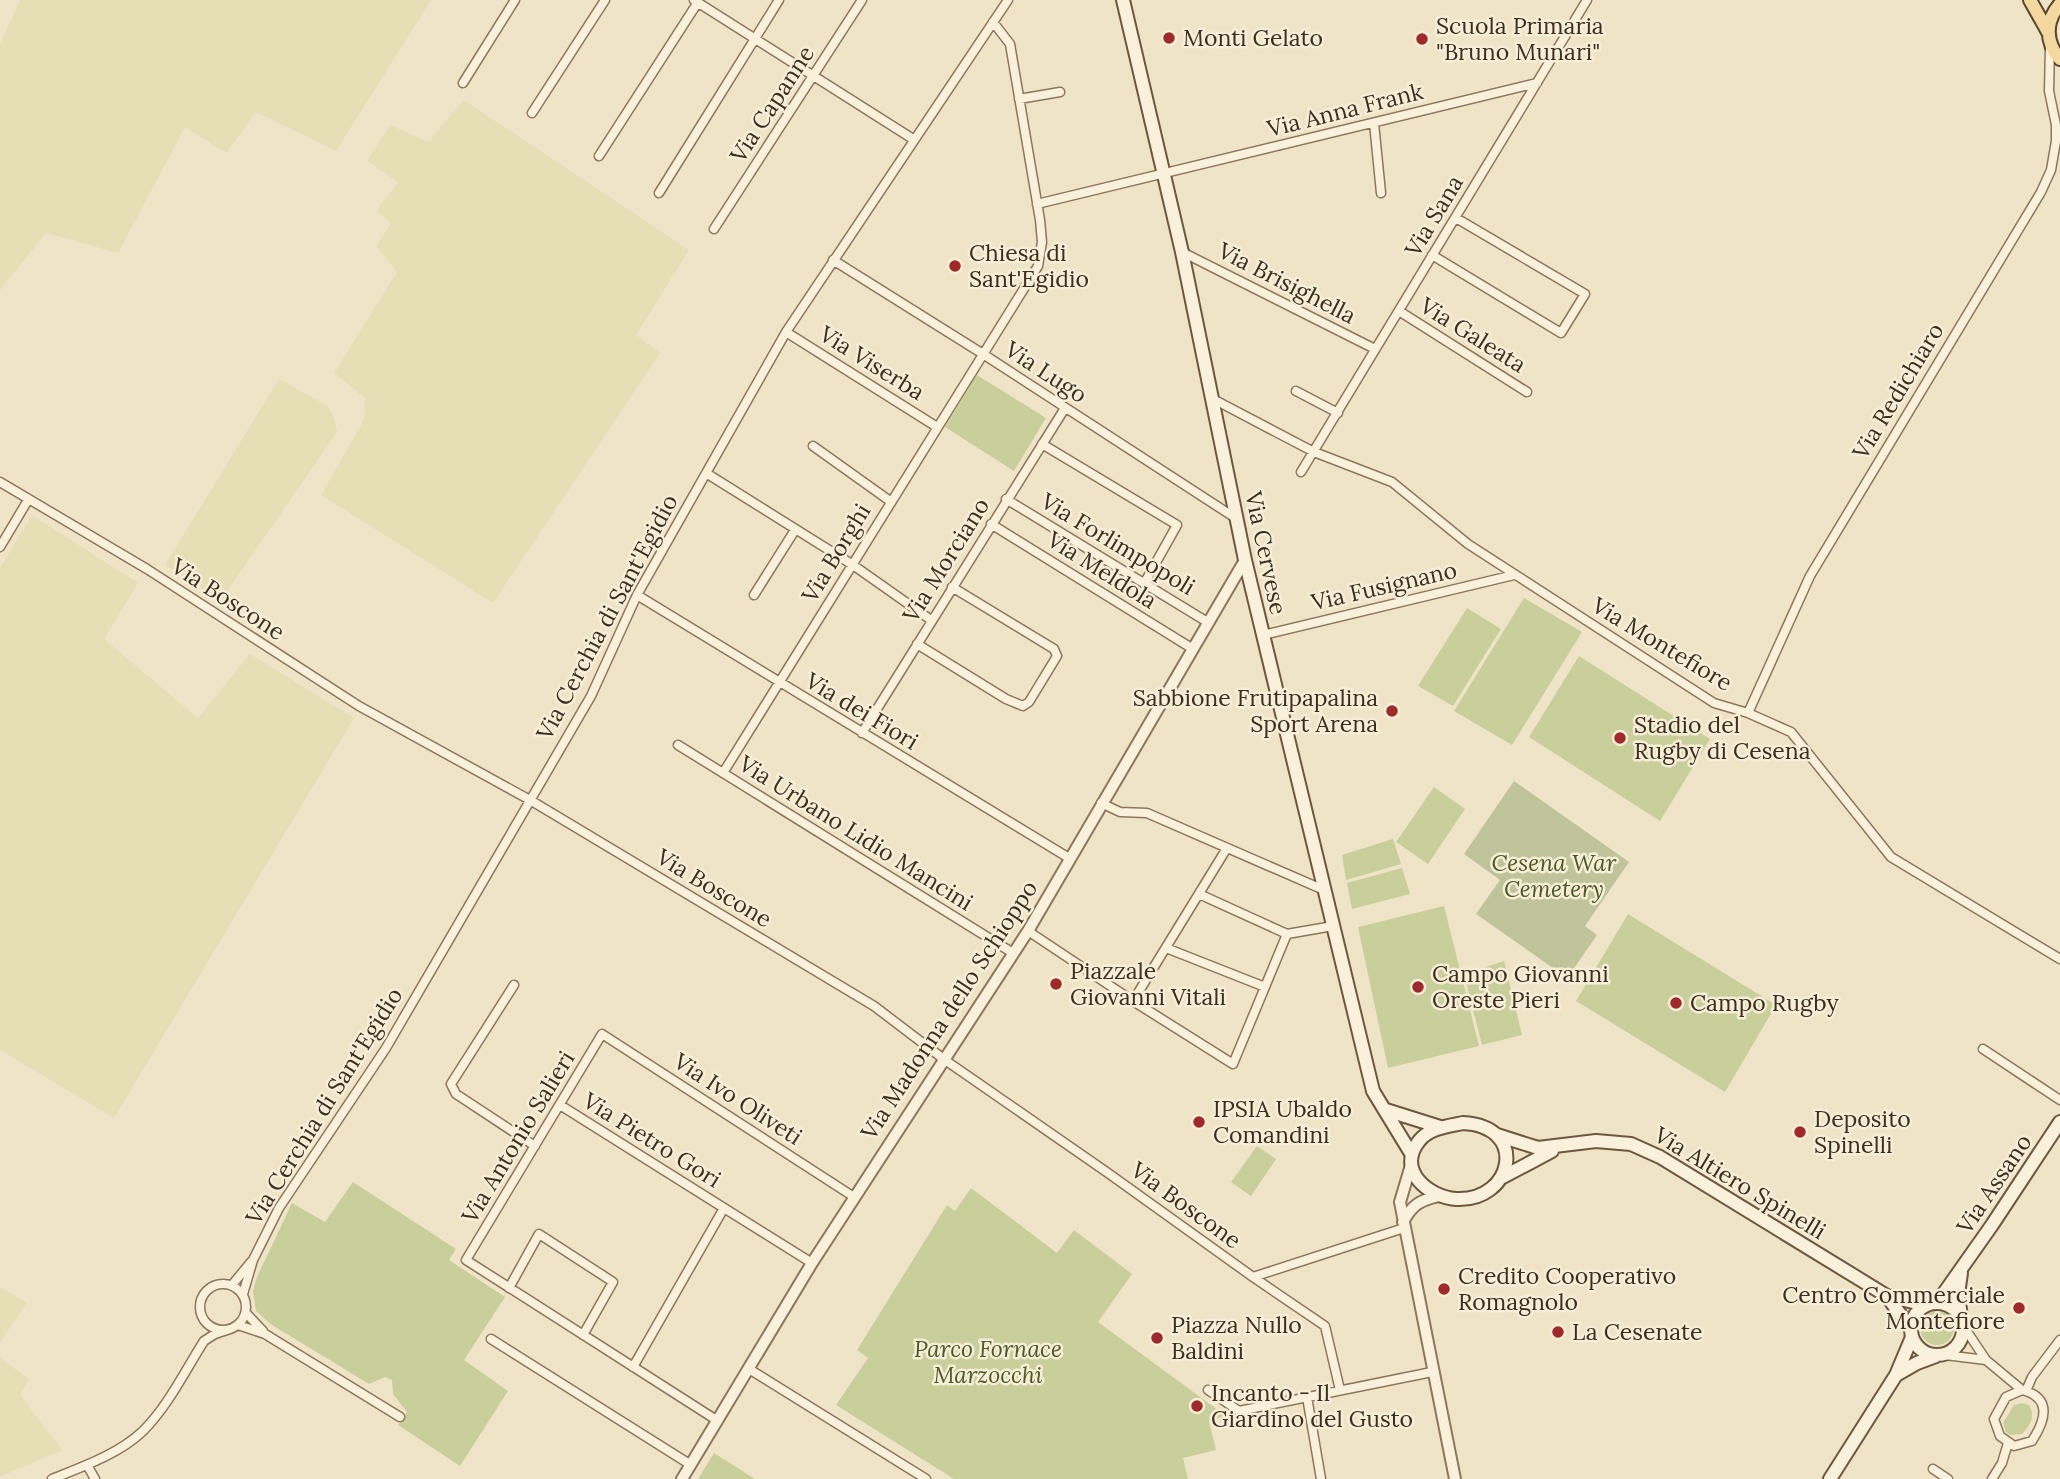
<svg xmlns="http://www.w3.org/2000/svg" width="2060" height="1479" font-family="Lora,serif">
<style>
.farmland{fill:#e6deb5}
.green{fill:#c9cf9b}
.cemetery{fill:#bfc49a}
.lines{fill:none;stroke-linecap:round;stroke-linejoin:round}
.minor-casing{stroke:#8d765c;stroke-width:11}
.tertiary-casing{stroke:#8d765c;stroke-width:14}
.secondary-casing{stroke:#6f573f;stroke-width:16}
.primary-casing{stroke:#5b4430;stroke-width:16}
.minor{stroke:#faf1dc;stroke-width:8}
.tertiary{stroke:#faf1dc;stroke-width:10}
.secondary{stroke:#faf1dc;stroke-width:12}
.primary{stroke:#f3d9a0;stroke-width:12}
.poi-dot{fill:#9e2a2b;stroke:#f7eed8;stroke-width:2.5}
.labels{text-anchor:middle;stroke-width:5;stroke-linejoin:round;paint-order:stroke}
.poi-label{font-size:23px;fill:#3d2e20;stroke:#f7eed8;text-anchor:start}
.street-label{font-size:23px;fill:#3d2e20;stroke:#f7eed8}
.park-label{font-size:23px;font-style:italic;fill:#4d5a26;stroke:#f7eed8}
</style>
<rect width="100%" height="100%" fill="#f0e4c8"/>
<!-- farmland -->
<path class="farmland" d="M 20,0 L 431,0 L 336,151 L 256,112 L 226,153 L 185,127 L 118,253 L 46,233 L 0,290 L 0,44 Z
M 464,100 L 689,250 L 636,335 L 660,353 L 493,603 L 321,495 L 364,420 L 365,398 L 334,373 L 397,272 L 376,246 L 391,224 L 377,210 L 398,182 L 367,161 L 390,125 L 428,142 Z
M 279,379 L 328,406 L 335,420 L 337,432 L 221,600 L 165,565 Z
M 32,515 L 138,583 L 104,639 L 198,718 L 250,654 L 354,718 L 114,1118 L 0,1050 L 0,568 Z
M 0,1287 L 27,1303 L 0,1342 Z
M 0,1358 L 29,1379 L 20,1395 L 62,1450 L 0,1477 Z"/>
<!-- green -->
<path class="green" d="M 977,375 L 1046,418 L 1014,471 L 945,427 Z
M 1524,598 L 1582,632 L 1512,745 L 1454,711 Z
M 1467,608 L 1501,629 L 1453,706 L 1418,686 Z
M 1579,656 L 1710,739 L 1660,821 L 1529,737 Z
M 1434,787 L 1465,809 L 1428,864 L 1396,842 Z
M 1393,839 L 1401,864 L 1346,880 L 1342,855 Z
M 1402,868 L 1410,894 L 1352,909 L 1347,883 Z
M 1444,906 L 1479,1046 L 1388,1068 L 1358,927 Z
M 1628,914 L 1776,1005 L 1725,1092 L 1576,1001 Z
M 1504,961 L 1522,1035 L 1482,1045 L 1464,974 Z
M 1257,1146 L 1276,1159 L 1251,1196 L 1231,1182 Z
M 353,1182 L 456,1249 L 449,1260 L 505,1297 L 464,1360 L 508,1391 L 460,1466 L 398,1425 L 407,1412 L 393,1394 L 392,1380 L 385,1377 L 369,1384 L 272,1325 L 256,1311 L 253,1291 L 257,1277 L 292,1203 L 325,1222 Z
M 971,1188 L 1057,1253 L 1074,1230 L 1132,1274 L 1098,1322 L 1226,1416 L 1209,1421 L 1216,1450 L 1183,1458 L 1188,1479 L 954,1479 L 836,1405 L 868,1358 L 857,1350 L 947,1205 L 955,1211 Z
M1920 1328a17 17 0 1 1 34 0a17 17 0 1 1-34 0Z
M 2021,1403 L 2029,1405 C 2036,1417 2030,1425 2022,1434 L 2010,1435 L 2006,1432 L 2003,1423 L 2014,1405 Z
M 714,1453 L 755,1479 L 698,1479 Z"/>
<!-- cemetery -->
<path class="cemetery" d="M 1514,781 L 1629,862 L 1585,926 L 1597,935 L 1570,974 L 1565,971 L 1563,975 L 1476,914 L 1500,880 L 1464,854 Z"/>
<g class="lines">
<defs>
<path id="minor" d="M 694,0 L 913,139
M 463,83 L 515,0
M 1019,99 L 1060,92
M 532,113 L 605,0
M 1374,123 L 1381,193
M 599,156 L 698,2
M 659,193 L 779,0
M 1037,204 L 1537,83
M 714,229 L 862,0
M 1182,252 L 1375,349
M 1432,255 L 1561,333 L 1585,294 L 1456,218
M 833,260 L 983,354 L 1237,519
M 1399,311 L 1527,392
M 786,332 L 937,427
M 1296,391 L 1338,413
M 1213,399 L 1314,452 L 1392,482 L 1468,544 L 1714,703 L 1748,713 L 1791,732 L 1891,857 L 2060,959
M 1042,444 L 1177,525 L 1145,582
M 813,446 L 890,501
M 1301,472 L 1587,0
M 706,473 L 853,565 L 931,620
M 0,482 L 147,569 L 359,706 L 530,800 L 874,1006 L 945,1060 L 1108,1173 L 1253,1277 L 1404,1228
M 1006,499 L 1209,623
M 991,524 L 1193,649
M 0,547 L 28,500
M 637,595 L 1069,858
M 754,595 L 795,530
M 1263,635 L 1514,575
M 917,644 L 1006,699 L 1023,706 L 1029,702 L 1057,656 L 1054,649 L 952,587
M 1748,713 L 1810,576 L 2041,192 L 2051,170 L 2056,141 L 2056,125 L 2049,91 L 2050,47
M 862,733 L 1065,408
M 678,745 L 1013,953
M 723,773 L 1038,266 L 1042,242 L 1040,220 L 1010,44 L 993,22
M 1101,803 L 1120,812 L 1147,813 L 1324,890
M 1199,894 L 1287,934
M 1028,931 L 1133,1001 L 1233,1064 L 1287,934
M 1287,934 L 1333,926
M 1166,948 L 1265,987
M 514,985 L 451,1084 L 456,1094 L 535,1146
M 1133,1001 L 1227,848
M 1983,1049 L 2060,1100
M 560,1105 L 724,1208
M 1253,1277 L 1325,1326 L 1340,1390
M200 1307a23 23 0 1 1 46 0a23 23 0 1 1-46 0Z
M 232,1285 L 251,1262
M 509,1288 L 539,1234 L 613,1282 L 583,1335
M 243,1294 L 253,1260 L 279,1208 L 386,1048 L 591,696 L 637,595 L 786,332 L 1008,0
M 246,1313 L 263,1331
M 238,1325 L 265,1334 L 400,1417
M 1964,1327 L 1986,1360 L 2022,1390
M 491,1339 L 691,1465
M 1945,1355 L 1986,1360
M 633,1367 L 724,1208 L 812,1263
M 749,1369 L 926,1479
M 1208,1390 L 1239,1411 L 1432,1372
M 2022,1390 C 2053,1398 2045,1421 2032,1441 L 2014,1446 L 2000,1436 L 1994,1419 L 2006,1397 Z
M 2026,1391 L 2032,1377 L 2060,1340
M 1307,1397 L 1321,1479
M 718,1421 L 466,1260 L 602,1034 L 854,1197
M 87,1465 L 95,1479
M 1933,1469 L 1948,1479
M 52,1479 C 82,1467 119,1454 143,1431 C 168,1406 185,1371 204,1341 L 215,1334 L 230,1329
M 1992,1479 L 2002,1463 L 2008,1443"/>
<path id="tertiary" d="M 1411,1165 L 1400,1202 L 1455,1479
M 1403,1222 C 1412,1205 1420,1200 1439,1196
M 682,1479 L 812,1263 L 1028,931 L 1245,560"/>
<path id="secondary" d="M 1123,0 L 1182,252 L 1245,560 L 1373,1091 L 1412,1155
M 1386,1110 L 1440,1127
M 1463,1123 C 1529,1126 1514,1202 1456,1199 C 1428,1197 1396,1170 1419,1141 C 1429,1128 1448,1126 1463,1123 Z
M 1497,1135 L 1538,1148 L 1596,1141 L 1631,1144 L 1660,1157 L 1887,1296 L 1926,1305
M 1503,1177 L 1552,1151
M 1887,1296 L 1910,1328
M1911 1329a26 26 0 1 1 52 0a26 26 0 1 1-52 0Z
M 1937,1303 L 1992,1225 L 2060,1122
M 1961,1317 L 1958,1294 L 1961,1273
M 1896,1375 L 1917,1363 L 1936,1356
M 1830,1479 L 1896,1375 L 1912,1337"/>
<path id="primary" d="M 2030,0 L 2048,32
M 2060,4 C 2045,21 2045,42 2060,59"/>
</defs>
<!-- minor casing -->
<use href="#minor" class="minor-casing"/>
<!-- tertiary casing -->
<use href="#tertiary" class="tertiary-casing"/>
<!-- secondary casing -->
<use href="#secondary" class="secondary-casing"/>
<!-- primary casing -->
<use href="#primary" class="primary-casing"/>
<!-- minor -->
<use href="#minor" class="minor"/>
<!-- tertiary -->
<use href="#tertiary" class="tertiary"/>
<!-- secondary -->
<use href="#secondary" class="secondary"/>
<!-- primary -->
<use href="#primary" class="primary"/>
</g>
<!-- markers -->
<g class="poi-dot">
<circle cx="1169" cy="38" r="7"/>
<circle cx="1422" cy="39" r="7"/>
<circle cx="955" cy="266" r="7"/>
<circle cx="1392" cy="711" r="7"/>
<circle cx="1620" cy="738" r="7"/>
<circle cx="1056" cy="984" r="7"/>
<circle cx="1418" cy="987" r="7"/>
<circle cx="1676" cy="1003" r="7"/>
<circle cx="1199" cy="1122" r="7"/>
<circle cx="1800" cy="1132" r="7"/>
<circle cx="1444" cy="1289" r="7"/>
<circle cx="2019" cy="1308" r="7"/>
<circle cx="1558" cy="1332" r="7"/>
<circle cx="1157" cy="1338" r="7"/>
<circle cx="1197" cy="1406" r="7"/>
</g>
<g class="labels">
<!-- poi labels -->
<g class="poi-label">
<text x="1436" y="34">Scuola Primaria<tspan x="1436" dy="26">"Bruno Munari"</tspan></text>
<text x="1183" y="46">Monti Gelato</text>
<text x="969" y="261">Chiesa di<tspan x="969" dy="26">Sant'Egidio</tspan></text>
<text x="1378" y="706" text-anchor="end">Sabbione Frutipapalina<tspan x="1378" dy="26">Sport Arena</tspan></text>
<text x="1634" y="733">Stadio del<tspan x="1634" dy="26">Rugby di Cesena</tspan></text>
<text x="1070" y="979">Piazzale<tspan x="1070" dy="26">Giovanni Vitali</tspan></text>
<text x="1432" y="982">Campo Giovanni<tspan x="1432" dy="26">Oreste Pieri</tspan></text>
<text x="1690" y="1011">Campo Rugby</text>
<text x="1213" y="1117">IPSIA Ubaldo<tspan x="1213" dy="26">Comandini</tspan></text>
<text x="1814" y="1127">Deposito<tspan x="1814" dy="26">Spinelli</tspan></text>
<text x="1458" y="1284">Credito Cooperativo<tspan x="1458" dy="26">Romagnolo</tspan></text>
<text x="2005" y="1303" text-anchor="end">Centro Commerciale<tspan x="2005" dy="26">Montefiore</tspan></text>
<text x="1171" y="1333">Piazza Nullo<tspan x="1171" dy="26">Baldini</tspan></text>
<text x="1572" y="1340">La Cesenate</text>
<text x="1211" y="1401">Incanto - Il<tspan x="1211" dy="26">Giardino del Gusto</tspan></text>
</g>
<!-- street labels -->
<g class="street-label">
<text transform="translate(772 104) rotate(-57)" y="8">Via Capanne</text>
<text transform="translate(1345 110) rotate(-14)" y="8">Via Anna Frank</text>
<text transform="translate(1434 216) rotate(-59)" y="8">Via Sana</text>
<text transform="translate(1287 283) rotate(27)" y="8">Via Brisighella</text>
<text transform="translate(1473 335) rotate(32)" y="8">Via Galeata</text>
<text transform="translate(872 363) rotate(32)" y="8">Via Viserba</text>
<text transform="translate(1046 372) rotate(33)" y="8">Via Lugo</text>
<text transform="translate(1898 391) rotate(-59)" y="8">Via Redichiaro</text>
<text transform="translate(1118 544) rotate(31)" y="8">Via Forlimpopoli</text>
<text transform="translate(836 553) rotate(-59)" y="8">Via Borghi</text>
<text transform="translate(1266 553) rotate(78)" y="8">Via Cervese</text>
<text transform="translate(946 560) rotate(-58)" y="8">Via Morciano</text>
<text transform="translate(1102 570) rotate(32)" y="8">Via Meldola</text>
<text transform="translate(1384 586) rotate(-13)" y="8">Via Fusignano</text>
<text transform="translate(228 599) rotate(33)" y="8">Via Boscone</text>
<text transform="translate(607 617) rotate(-62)" y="8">Via Cerchia di Sant'Egidio</text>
<text transform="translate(1662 644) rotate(31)" y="8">Via Montefiore</text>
<text transform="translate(862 711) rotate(31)" y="8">Via dei Fiori</text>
<text transform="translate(856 833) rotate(32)" y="8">Via Urbano Lidio Mancini</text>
<text transform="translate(714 888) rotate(31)" y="8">Via Boscone</text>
<text transform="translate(949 1010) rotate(-57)" y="8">Via Madonna dello Schioppo</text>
<text transform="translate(738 1099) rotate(33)" y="8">Via Ivo Oliveti</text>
<text transform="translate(324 1106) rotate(-58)" y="8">Via Cerchia di Sant'Egidio</text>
<text transform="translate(518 1137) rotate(-59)" y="8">Via Antonio Salieri</text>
<text transform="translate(652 1140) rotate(32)" y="8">Via Pietro Gori</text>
<text transform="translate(1740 1183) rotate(31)" y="8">Via Altiero Spinelli</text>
<text transform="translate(1994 1184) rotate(-56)" y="8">Via Assano</text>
<text transform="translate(1186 1205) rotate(36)" y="8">Via Boscone</text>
</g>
<!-- park labels -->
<g class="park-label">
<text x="1554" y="871">Cesena War<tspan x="1554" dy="26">Cemetery</tspan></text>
<text x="988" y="1357">Parco Fornace<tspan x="988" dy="26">Marzocchi</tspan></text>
</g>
</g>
</svg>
